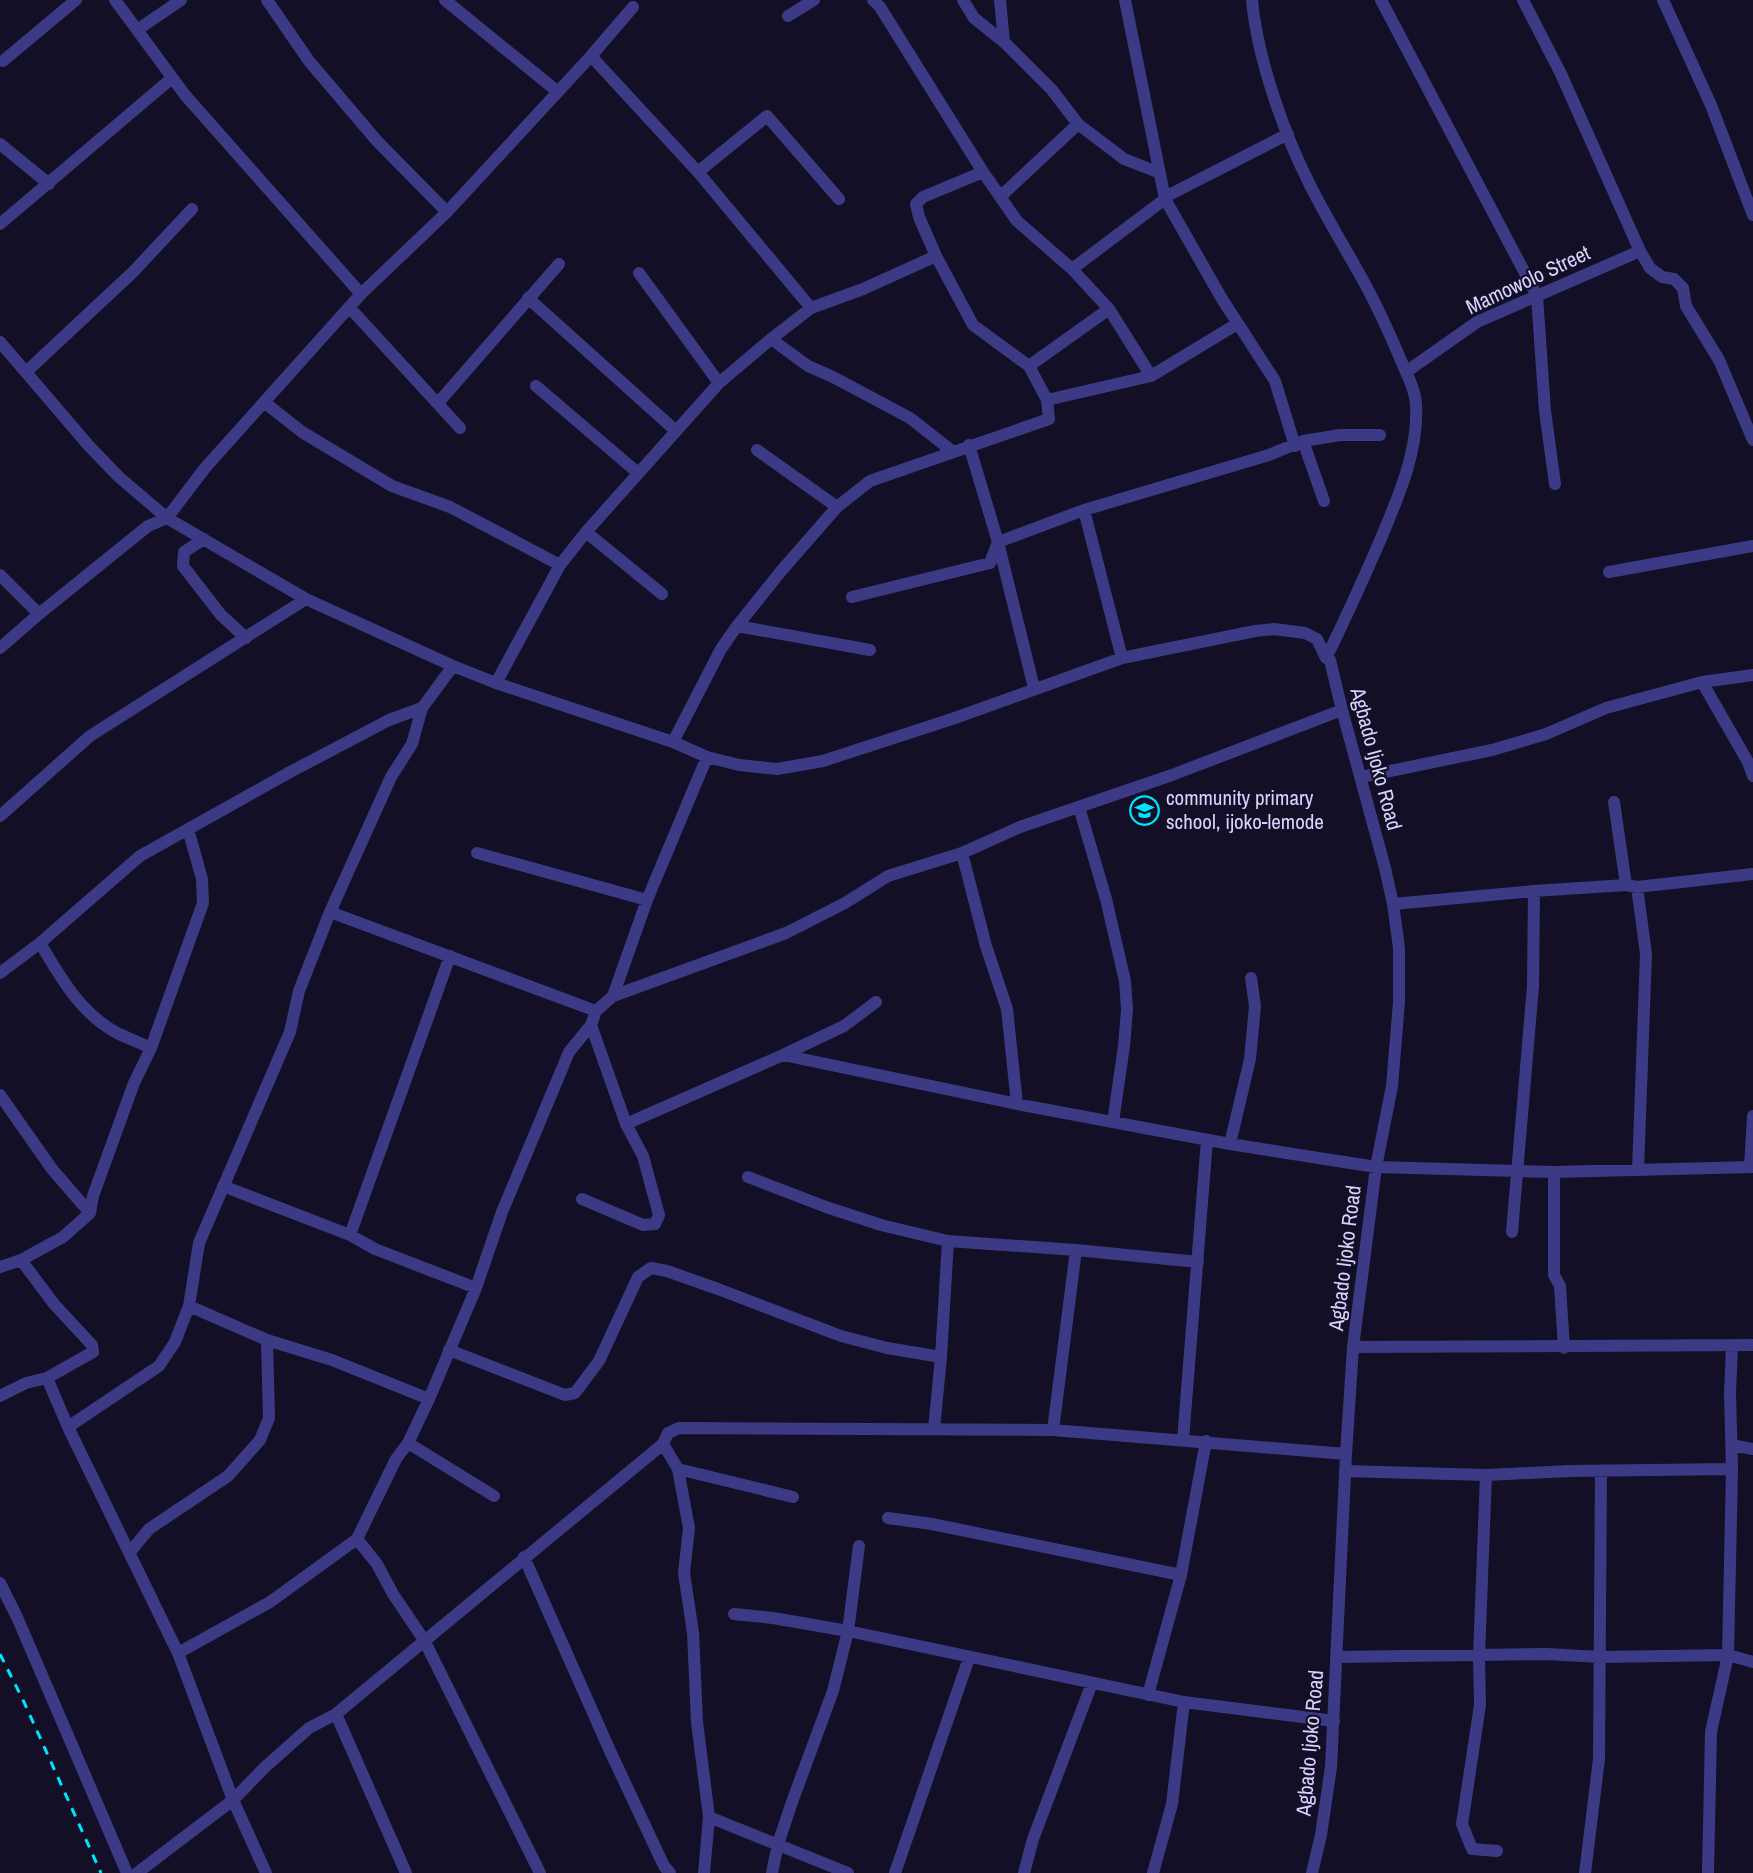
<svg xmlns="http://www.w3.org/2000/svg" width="1753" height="1873" font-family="'Archivo Narrow',sans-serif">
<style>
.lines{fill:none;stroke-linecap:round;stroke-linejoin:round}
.minor{stroke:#3d3a85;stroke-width:12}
.rail{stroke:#00e5ff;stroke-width:3;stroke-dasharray:9 8;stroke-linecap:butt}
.labels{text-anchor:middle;stroke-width:4.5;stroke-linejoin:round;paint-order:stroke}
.street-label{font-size:21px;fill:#d9d4ff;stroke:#130f26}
.poi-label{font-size:21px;fill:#d9d4ff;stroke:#130f26;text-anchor:start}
</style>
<rect width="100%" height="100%" fill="#130f26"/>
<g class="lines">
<!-- minor -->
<path class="minor" d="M 115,0 L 185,95 L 361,294
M 267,0 L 309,61 L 377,141 L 447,212
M 445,0 L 558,92
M 873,0 L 880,7 L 983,172 L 1017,221 L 1072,269 L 1109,309 L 1029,366
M 963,0 L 974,18 L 1004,42 L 1052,90 L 1078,124 L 1124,159 L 1160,173
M 1000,0 L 1004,42
M 1125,0 L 1165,199 L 1222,299 L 1275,381 L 1295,446
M 1252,0 C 1257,57 1284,134 1310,185 C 1327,219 1347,251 1365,284 C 1378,308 1389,332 1400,358 C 1406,373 1415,388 1416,404 C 1419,452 1397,500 1379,543 C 1362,582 1345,620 1326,658
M 1381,0 L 1537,296 L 1545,411 L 1555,484
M 1523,0 L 1561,74 L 1640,251 L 1650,268 L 1662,277 L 1674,279 L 1683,288 L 1686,306 L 1719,360 L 1753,440
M 1663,0 L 1711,105 L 1753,215
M 788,16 L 814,0
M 137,30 L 181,0
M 591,56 L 698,172 L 811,308
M 3,61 L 76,0
M 0,144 L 49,184
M 698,172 L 767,116 L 839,199
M 1000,197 L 1078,124
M 1165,197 L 1288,134
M 0,224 L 172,78
M 1072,269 L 1165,199
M 639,273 L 719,383
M 528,298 L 676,431
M 349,307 L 460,428
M 1109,309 L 1151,376
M 771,339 L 808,366 L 833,377 L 910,418 L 952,451
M 0,342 L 89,446 L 119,477 L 167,518 L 306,599 L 453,666 L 496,683 L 673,742 L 707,757 L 739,765 L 777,769 L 823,761 L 952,719 L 1122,658 L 1255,631 L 1274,629 L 1305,633 L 1317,639 L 1326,658 L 1330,660 L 1342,710 L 1385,868 L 1393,904 L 1399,948 L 1399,1002 L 1392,1086 L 1376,1167 L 1353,1347 L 1346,1454 L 1331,1767 L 1321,1835 L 1312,1873
M 26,372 L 133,272 L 192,209
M 1406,372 L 1477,322 L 1640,251
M 536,386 L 638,473
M 1047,400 L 1151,376 L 1237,324
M 264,402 L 302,432 L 392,486 L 450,507 L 560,565
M 438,403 L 559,264
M 1303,441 L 1324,501
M 969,445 L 998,542 L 1034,688
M 757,450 L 837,507
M 1084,510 L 1122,658
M 586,532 L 662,594
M 204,539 L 184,552 L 183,566 L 221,615 L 246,638
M 1609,572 L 1753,546
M 0,575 L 39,614
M 852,597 L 990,563 L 998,542 L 1084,510 L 1269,455 L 1303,441 L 1340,435 L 1380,435
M 737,626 L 870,650
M 0,648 L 39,614 L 148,526 L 167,518 L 205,468 L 361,294 L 447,212 L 591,56 L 633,7
M 1702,682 L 1748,762 L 1753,776
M 496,683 L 560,565 L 586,532 L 719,383 L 771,339 L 811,308 L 863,289 L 936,256
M 673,742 L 721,649 L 737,626 L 782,570 L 837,507 L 870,481 L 1049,419 L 1047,400 L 1029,366 L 973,325 L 936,256 L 919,217 L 916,204 L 923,197 L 983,172
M 1361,777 L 1492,750 L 1546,734 L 1606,708 L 1702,682 L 1753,675
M 1614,802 L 1626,885
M 1079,807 L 1106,899 L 1125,981 L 1127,1010 L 1124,1046 L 1113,1122
M 0,816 L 90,736 L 306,599
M 477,853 L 647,900
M 962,853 L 986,946 L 1007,1009 L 1017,1104
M 1637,887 L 1646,954 L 1638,1170
M 1393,904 L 1534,891 L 1626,885 L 1637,887 L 1753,874
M 330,912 L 596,1011
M 40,943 C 61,978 80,1013 117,1033 C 128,1038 140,1043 151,1048
M 0,973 L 40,943 L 140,856 L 292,771 L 389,720 L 422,708
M 613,996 L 786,933 L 845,903 L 888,876 L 962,853 L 1020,827 L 1172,775 L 1342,710
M 783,1055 L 1017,1104 L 1230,1144 L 1376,1167 L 1554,1172 L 1753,1167
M 0,1095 L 52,1169 L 90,1213
M 626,1124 L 783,1055 L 844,1026 L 876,1002
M 1230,1144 L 1250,1059 L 1255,1006 L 1251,978
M 1750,1167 L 1753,1116
M 1554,1172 L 1554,1275 L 1560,1286 L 1564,1348
M 748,1177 L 826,1207 L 881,1225 L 948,1241 L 1076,1250 L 1198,1262
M 223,1186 L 350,1235 L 375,1249 L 476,1288
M 582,1199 L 643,1225 L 655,1224 L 659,1215 L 643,1156 L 626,1124 L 591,1025
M 1512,1232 L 1533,986 L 1534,891
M 350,1235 L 450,956
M 0,1267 L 21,1260 L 63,1237 L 90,1213 L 93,1196 L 134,1083 L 151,1048 L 203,903 L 202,879 L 188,829
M 189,1306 L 267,1340 L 332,1360 L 429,1399
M 1353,1347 L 1753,1345
M 449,1350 L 565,1395 L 575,1393 L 599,1361 L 638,1277 L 651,1268 L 667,1271 L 718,1289 L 841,1336 L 887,1348 L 941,1357
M 47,1378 L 68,1427 L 178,1653 L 233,1800 L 266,1873
M 0,1396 L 26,1383 L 47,1378 L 93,1352 L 92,1345 L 54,1304 L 21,1260
M 68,1427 L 159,1366 L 175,1342 L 189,1306 L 199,1243 L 290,1032 L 299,991 L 330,912 L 391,777 L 412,744 L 422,708 L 453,666
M 934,1429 L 941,1357 L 948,1241
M 1053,1430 L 1076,1250
M 1183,1440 L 1207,1140
M 408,1443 L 494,1496
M 1731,1445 L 1753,1449
M 678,1469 L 793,1497
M 1345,1471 L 1486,1475 L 1570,1471 L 1732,1469
M 1486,1475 L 1479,1656 L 1480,1705 L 1462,1824 L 1472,1849 L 1497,1851
M 888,1518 L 932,1524 L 1181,1575
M 357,1539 L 377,1564 L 393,1594 L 424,1640 L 540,1873
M 130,1552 L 149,1529 L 228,1476 L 260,1440 L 269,1418 L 267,1340
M 524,1557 L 610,1751 L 664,1866 L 670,1873
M 0,1583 L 17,1617 L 127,1873
M 734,1614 L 773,1618 L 848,1631 L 1184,1702 L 1334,1721
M 178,1653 L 270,1602 L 357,1539 L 396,1459 L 408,1443 L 429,1399 L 476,1288 L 502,1212 L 569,1052 L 591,1025 L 596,1011 L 613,996 L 647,900 L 707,757
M 1337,1657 L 1546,1654 L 1601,1657 L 1728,1655 L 1753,1662
M 1148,1695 L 1181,1575 L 1206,1441
M 336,1714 L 406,1873
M 709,1817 L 848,1873
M 137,1873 L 233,1800 L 264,1768 L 309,1728 L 336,1714 L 663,1444
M 704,1873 L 709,1817 L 697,1722 L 693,1633 L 684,1573 L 689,1528 L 678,1469 L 663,1444 L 668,1433 L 679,1428 L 1053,1430 L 1346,1454
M 772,1873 L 778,1844 L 792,1802 L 833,1691 L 848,1631 L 859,1546
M 895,1873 L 969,1658
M 1024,1873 L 1033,1839 L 1092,1683
M 1153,1873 L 1172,1804 L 1184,1702
M 1585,1873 L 1599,1759 L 1601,1471
M 1708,1873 L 1711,1732 L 1728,1655 L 1732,1469 L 1730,1393 L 1732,1346"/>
<!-- rail -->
<path class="rail" d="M 0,1654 L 24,1702 L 101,1873"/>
</g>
<!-- icons -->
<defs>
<symbol id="school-ring" viewBox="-11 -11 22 22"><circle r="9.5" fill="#130f26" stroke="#00e5ff" stroke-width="1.5"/><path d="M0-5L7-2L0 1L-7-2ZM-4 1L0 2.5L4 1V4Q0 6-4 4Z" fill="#00e5ff"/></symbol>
</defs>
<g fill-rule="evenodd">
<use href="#school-ring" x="1128" y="794" width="33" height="33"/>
</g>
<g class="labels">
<!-- street labels -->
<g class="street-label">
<text transform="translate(1528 280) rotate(-25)" y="7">Mamowolo Street</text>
<text transform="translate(1376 759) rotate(75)" y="7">Agbado Ijoko Road</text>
<text transform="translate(1345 1258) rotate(-83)" y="7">Agbado Ijoko Road</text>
<text transform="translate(1310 1743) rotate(-85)" y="7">Agbado Ijoko Road</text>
</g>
<!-- poi labels -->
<g class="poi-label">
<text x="1166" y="805">community primary<tspan x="1166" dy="24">school, ijoko-lemode</tspan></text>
</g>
</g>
</svg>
